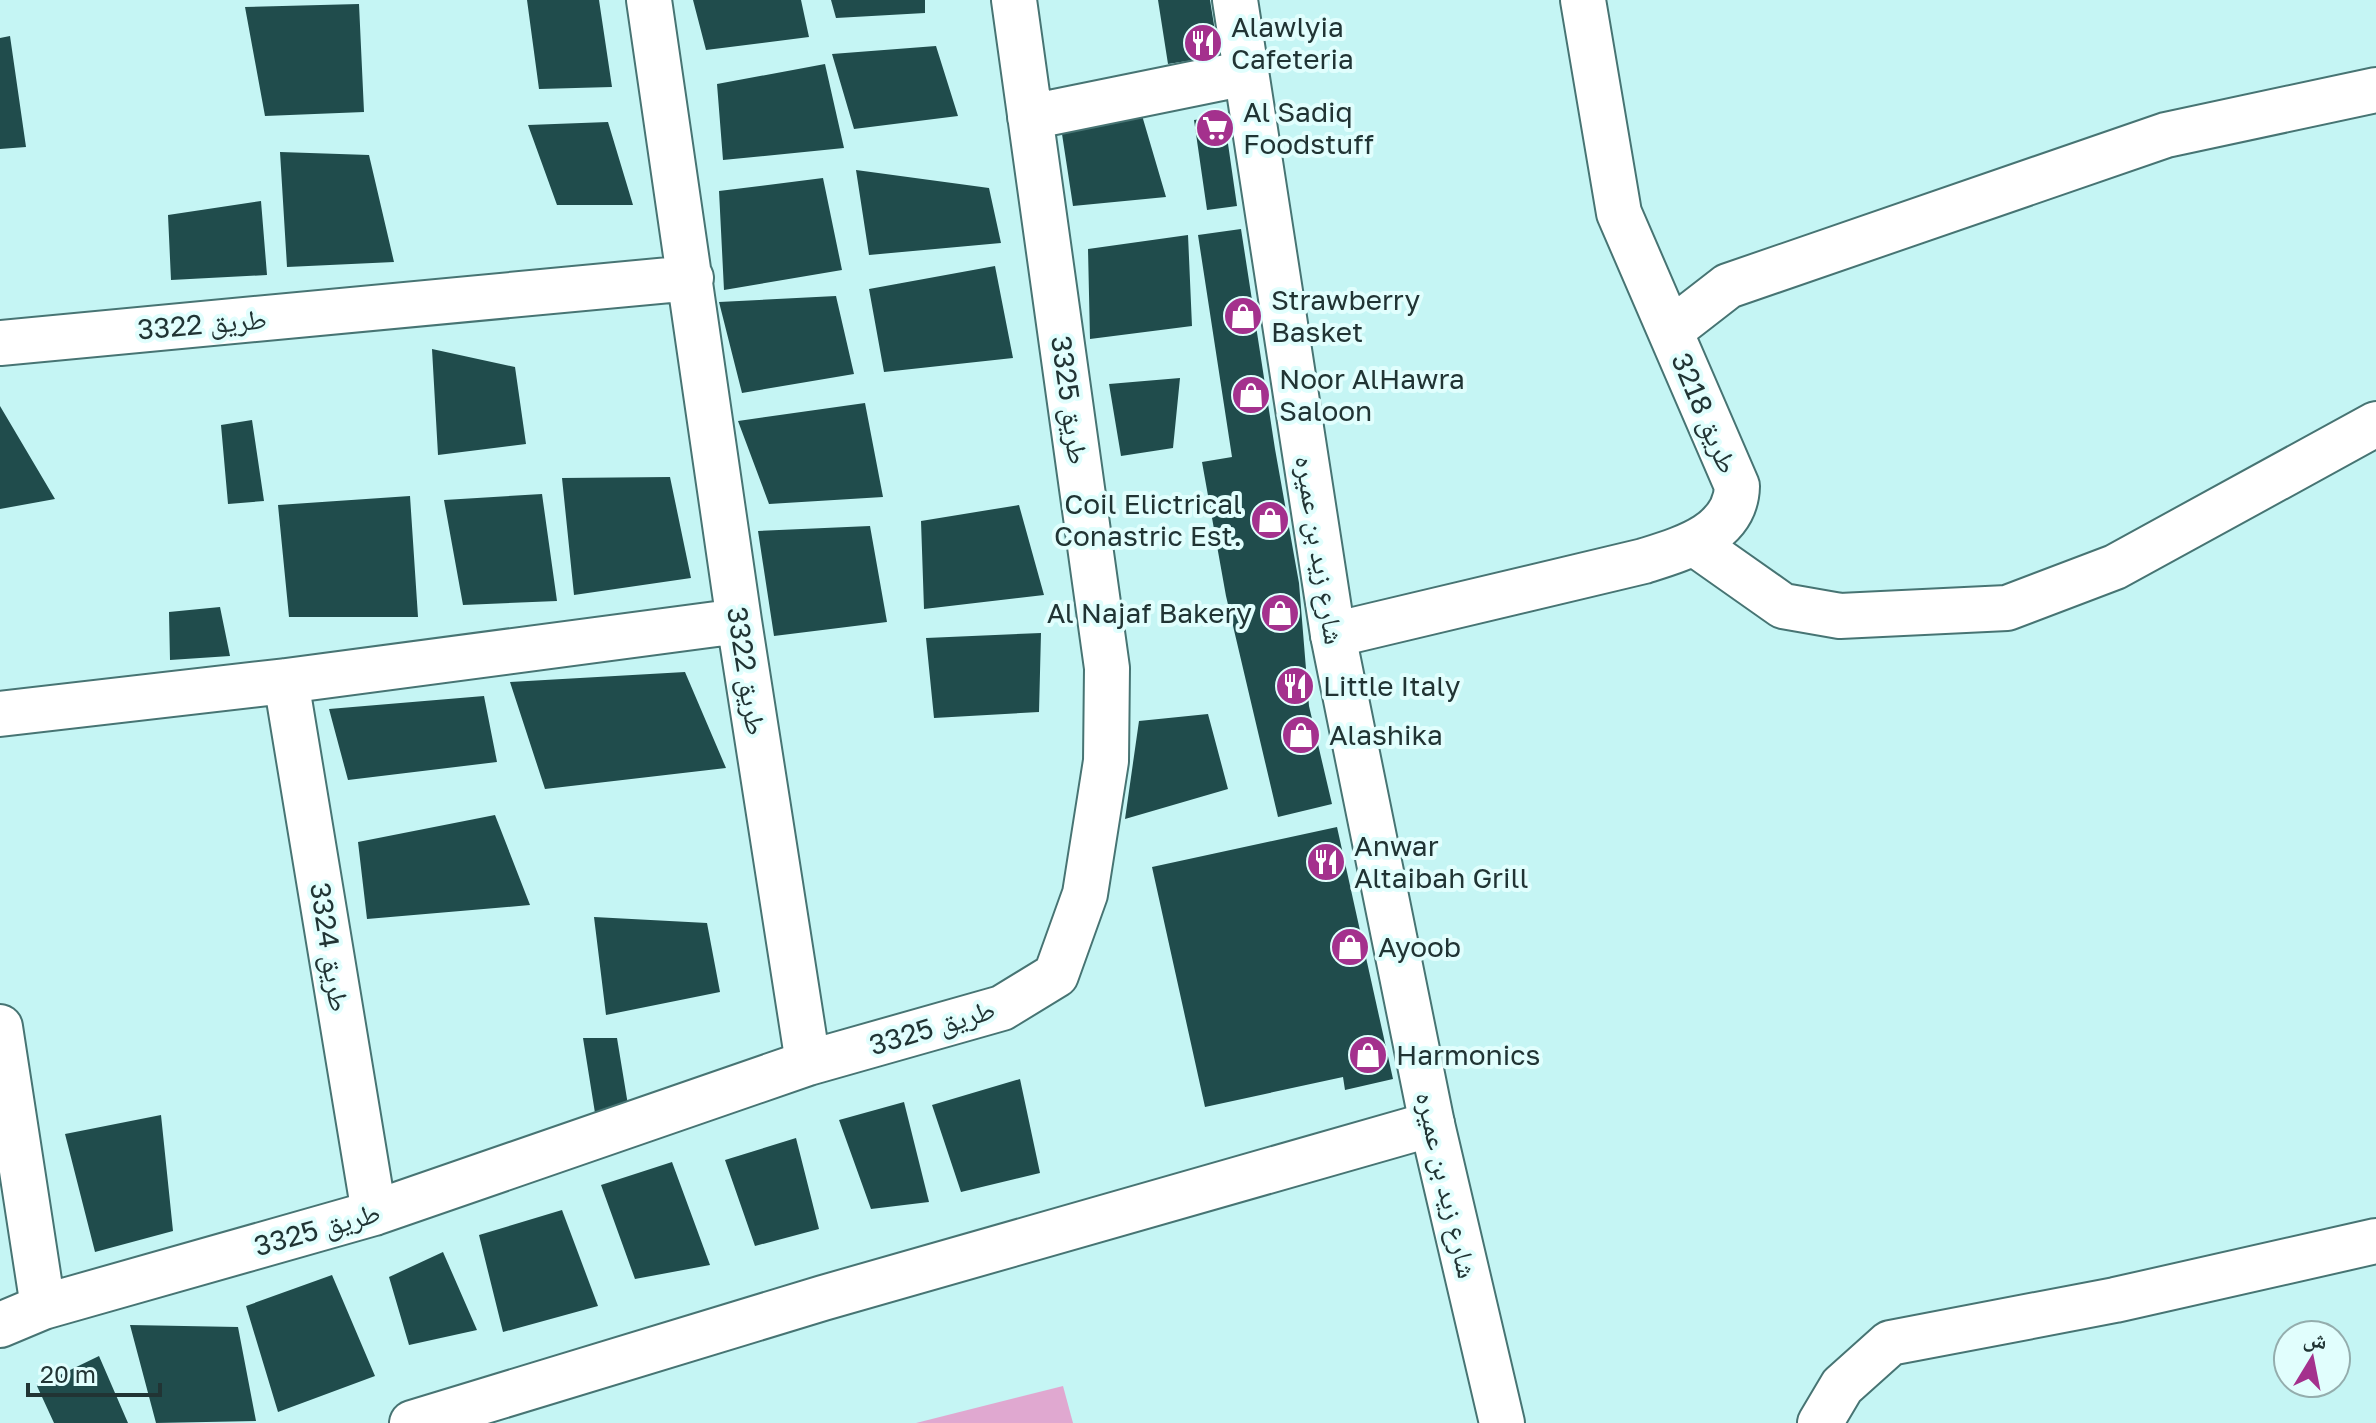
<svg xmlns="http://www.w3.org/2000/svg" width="2376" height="1423" font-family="'Golos Text','Noto Naskh Arabic',sans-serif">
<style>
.green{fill:#e0a8d0}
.building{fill:#204c4c}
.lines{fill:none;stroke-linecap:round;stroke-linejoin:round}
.minor-casing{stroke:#477473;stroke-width:48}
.tertiary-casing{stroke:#477473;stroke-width:48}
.minor{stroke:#fff;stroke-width:44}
.tertiary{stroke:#fff;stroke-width:44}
.labels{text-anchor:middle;stroke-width:8;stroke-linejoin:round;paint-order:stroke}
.poi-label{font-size:28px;fill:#213434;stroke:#e1fefd;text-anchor:start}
.street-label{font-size:28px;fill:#213434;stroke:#e1fefd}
</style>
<rect width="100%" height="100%" fill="#c5f5f4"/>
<!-- green -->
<path class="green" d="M 1063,1386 L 1073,1423 L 916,1423 Z"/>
<!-- building -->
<path class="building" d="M 527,0 L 599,0 L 612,87 L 539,89 Z
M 693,0 L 801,0 L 809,37 L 706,50 Z
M 831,0 L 925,0 L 925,13 L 836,18 Z
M 1158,0 L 1210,0 L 1219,56 L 1168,64 Z
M 359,4 L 364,112 L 265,116 L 245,7 Z
M 10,36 L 26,147 L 0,149 L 0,38 Z
M 936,46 L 958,116 L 854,129 L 832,54 Z
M 825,64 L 844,148 L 723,160 L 717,84 Z
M 1141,112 L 1166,197 L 1073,206 L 1062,134 Z
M 1224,116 L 1237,206 L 1207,210 L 1194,120 Z
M 608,122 L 633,205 L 557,205 L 528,125 Z
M 280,152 L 369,155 L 394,262 L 287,267 Z
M 856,170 L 989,188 L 1001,243 L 869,255 Z
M 823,178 L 842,270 L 724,290 L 719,191 Z
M 261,201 L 267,275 L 171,280 L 168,215 Z
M 1241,229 L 1275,449 L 1299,583 L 1309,706 L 1332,804 L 1278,817 L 1226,596 L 1202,462 L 1232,457 L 1198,235 Z
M 1188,235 L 1192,326 L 1090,339 L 1088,249 Z
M 995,266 L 1013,358 L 884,372 L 869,289 Z
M 836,296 L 854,374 L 742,393 L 719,302 Z
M 432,349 L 515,367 L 526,444 L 438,455 Z
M 1180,378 L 1173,448 L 1121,456 L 1109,384 Z
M 865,403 L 883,497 L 769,504 L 738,421 Z
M 0,406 L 55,499 L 0,509 Z
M 252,420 L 264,501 L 228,504 L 221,425 Z
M 670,477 L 691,578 L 574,595 L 562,478 Z
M 542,494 L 557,601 L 463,605 L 444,500 Z
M 410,496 L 418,617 L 289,617 L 278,505 Z
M 1019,505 L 1044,595 L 924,609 L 921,521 Z
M 870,526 L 887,622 L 774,636 L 758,531 Z
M 220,607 L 230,656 L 170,660 L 169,612 Z
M 1041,633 L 1039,712 L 934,718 L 926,638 Z
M 685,672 L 726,768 L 545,789 L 510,682 Z
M 484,696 L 497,762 L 348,780 L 329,709 Z
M 1208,714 L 1228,789 L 1125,819 L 1139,721 Z
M 495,815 L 530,905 L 367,919 L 358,842 Z
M 1337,827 L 1393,1079 L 1345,1090 L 1343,1077 L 1205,1107 L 1152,867 Z
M 594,917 L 707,923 L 720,992 L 606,1015 Z
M 583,1038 L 617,1038 L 628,1105 L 595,1113 Z
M 1020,1079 L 1040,1173 L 961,1192 L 932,1105 Z
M 904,1102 L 929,1202 L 871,1209 L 839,1120 Z
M 161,1115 L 173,1231 L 95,1252 L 65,1134 Z
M 796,1138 L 819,1229 L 755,1246 L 725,1160 Z
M 672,1162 L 710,1265 L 635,1279 L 601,1185 Z
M 562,1210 L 598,1306 L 503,1332 L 479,1235 Z
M 443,1252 L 477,1330 L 409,1345 L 389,1277 Z
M 332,1275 L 375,1376 L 278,1412 L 246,1306 Z
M 130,1325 L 238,1327 L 256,1421 L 156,1423 Z
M 99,1356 L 128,1423 L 54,1423 L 37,1386 Z"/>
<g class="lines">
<defs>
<path id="minor" d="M 649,0 L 739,621 L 808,1063
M 1030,117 L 1246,73
M 1670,331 L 1728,286 L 2166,135 L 2376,90
M 0,343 L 691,278
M 1695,544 L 1783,606 L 1840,616 L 2007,608 L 2115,567 L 2376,424
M 1333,635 L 1644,561 C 1682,549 1736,534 1737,486 L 1619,213 L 1583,0
M 286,681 L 374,1213
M 0,714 L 286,681 L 739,621
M 0,1027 L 43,1307
M 0,1325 L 43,1307 L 374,1213 L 808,1063 L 1002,1008 L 1056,975 L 1085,894 L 1106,761 L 1107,668 L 1014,0
M 412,1423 L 823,1298 L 1432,1124
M 1820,1423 L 1842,1386 L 1890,1343 L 2115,1300 L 2376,1241"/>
<path id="tertiary" d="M 1235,0 L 1333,635 L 1432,1124 L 1502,1423"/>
</defs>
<!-- minor casing -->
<use href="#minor" class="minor-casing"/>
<!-- tertiary casing -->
<use href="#tertiary" class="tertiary-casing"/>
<!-- minor -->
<use href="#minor" class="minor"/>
<!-- tertiary -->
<use href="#tertiary" class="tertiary"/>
</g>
<!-- icons -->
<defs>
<symbol id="restaurant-disc" viewBox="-11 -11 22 22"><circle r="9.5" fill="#a4318d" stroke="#e1fefd"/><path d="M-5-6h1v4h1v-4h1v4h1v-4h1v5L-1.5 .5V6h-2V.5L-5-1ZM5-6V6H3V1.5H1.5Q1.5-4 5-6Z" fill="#fff"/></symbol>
<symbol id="supermarket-disc" viewBox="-11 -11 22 22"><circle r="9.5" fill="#a4318d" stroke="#e1fefd"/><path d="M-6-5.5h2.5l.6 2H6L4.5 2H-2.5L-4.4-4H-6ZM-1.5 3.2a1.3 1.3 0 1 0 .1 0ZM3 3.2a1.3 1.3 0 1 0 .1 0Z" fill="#fff"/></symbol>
<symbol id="shop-disc" viewBox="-11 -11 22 22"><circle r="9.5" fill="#a4318d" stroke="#e1fefd"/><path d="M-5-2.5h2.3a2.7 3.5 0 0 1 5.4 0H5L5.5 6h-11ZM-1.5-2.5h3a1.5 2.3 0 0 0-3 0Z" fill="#fff"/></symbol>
</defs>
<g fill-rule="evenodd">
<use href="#restaurant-disc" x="1181" y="21" width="44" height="44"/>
<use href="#supermarket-disc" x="1193" y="106" width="44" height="44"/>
<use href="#shop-disc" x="1221" y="294" width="44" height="44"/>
<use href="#shop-disc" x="1229" y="373" width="44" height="44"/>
<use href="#shop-disc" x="1248" y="498" width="44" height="44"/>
<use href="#shop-disc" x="1258" y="591" width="44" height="44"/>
<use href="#restaurant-disc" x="1273" y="664" width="44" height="44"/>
<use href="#shop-disc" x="1279" y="713" width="44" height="44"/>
<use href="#restaurant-disc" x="1304" y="840" width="44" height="44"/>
<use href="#shop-disc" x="1328" y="925" width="44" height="44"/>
<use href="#shop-disc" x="1346" y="1033" width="44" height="44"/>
</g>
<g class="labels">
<!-- poi labels -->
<g class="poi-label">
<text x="1231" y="37">Alawlyia<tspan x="1231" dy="32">Cafeteria</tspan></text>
<text x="1243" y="122">Al Sadiq<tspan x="1243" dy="32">Foodstuff</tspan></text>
<text x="1271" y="310">Strawberry<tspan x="1271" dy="32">Basket</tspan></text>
<text x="1279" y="389">Noor AlHawra<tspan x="1279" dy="32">Saloon</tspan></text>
<text x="1242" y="514" text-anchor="end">Coil Elictrical<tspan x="1242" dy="32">Conastric Est.</tspan></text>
<text x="1252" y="623" text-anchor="end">Al Najaf Bakery</text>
<text x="1323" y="696">Little Italy</text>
<text x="1329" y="745">Alashika</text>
<text x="1354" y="856">Anwar<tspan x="1354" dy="32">Altaibah Grill</tspan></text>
<text x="1378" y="957">Ayoob</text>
<text x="1396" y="1065">Harmonics</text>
</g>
<!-- street labels -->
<g class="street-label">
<text transform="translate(202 324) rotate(-5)" y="10">طريق 3322</text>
<text transform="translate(1070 400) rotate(82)" y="10">طريق 3325</text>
<text transform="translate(1705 413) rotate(67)" y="10">طريق 3218</text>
<text transform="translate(1320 550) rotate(81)" y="10">شارع زيد بن عميره</text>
<text transform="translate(747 671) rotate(81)" y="10">طريق 3322</text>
<text transform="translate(330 947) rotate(81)" y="10">طريق 3324</text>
<text transform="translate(932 1027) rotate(-17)" y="10">طريق 3325</text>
<text transform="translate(1447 1185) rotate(77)" y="10">شارع زيد بن عميره</text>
<text transform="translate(317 1229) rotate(-16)" y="10">طريق 3325</text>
</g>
</g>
<!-- north arrow -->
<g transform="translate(2312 1359) rotate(10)"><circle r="38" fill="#e1fefd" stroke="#94adad" stroke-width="2"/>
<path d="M0-6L14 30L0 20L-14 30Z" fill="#a4318d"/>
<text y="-12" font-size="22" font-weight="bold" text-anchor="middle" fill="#213434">ش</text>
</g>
<!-- scale -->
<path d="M28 1383v12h132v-12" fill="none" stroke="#213434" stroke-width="4"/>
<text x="40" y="1383" font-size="24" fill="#213434" stroke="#e1fefd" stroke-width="6" paint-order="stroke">20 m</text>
</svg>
